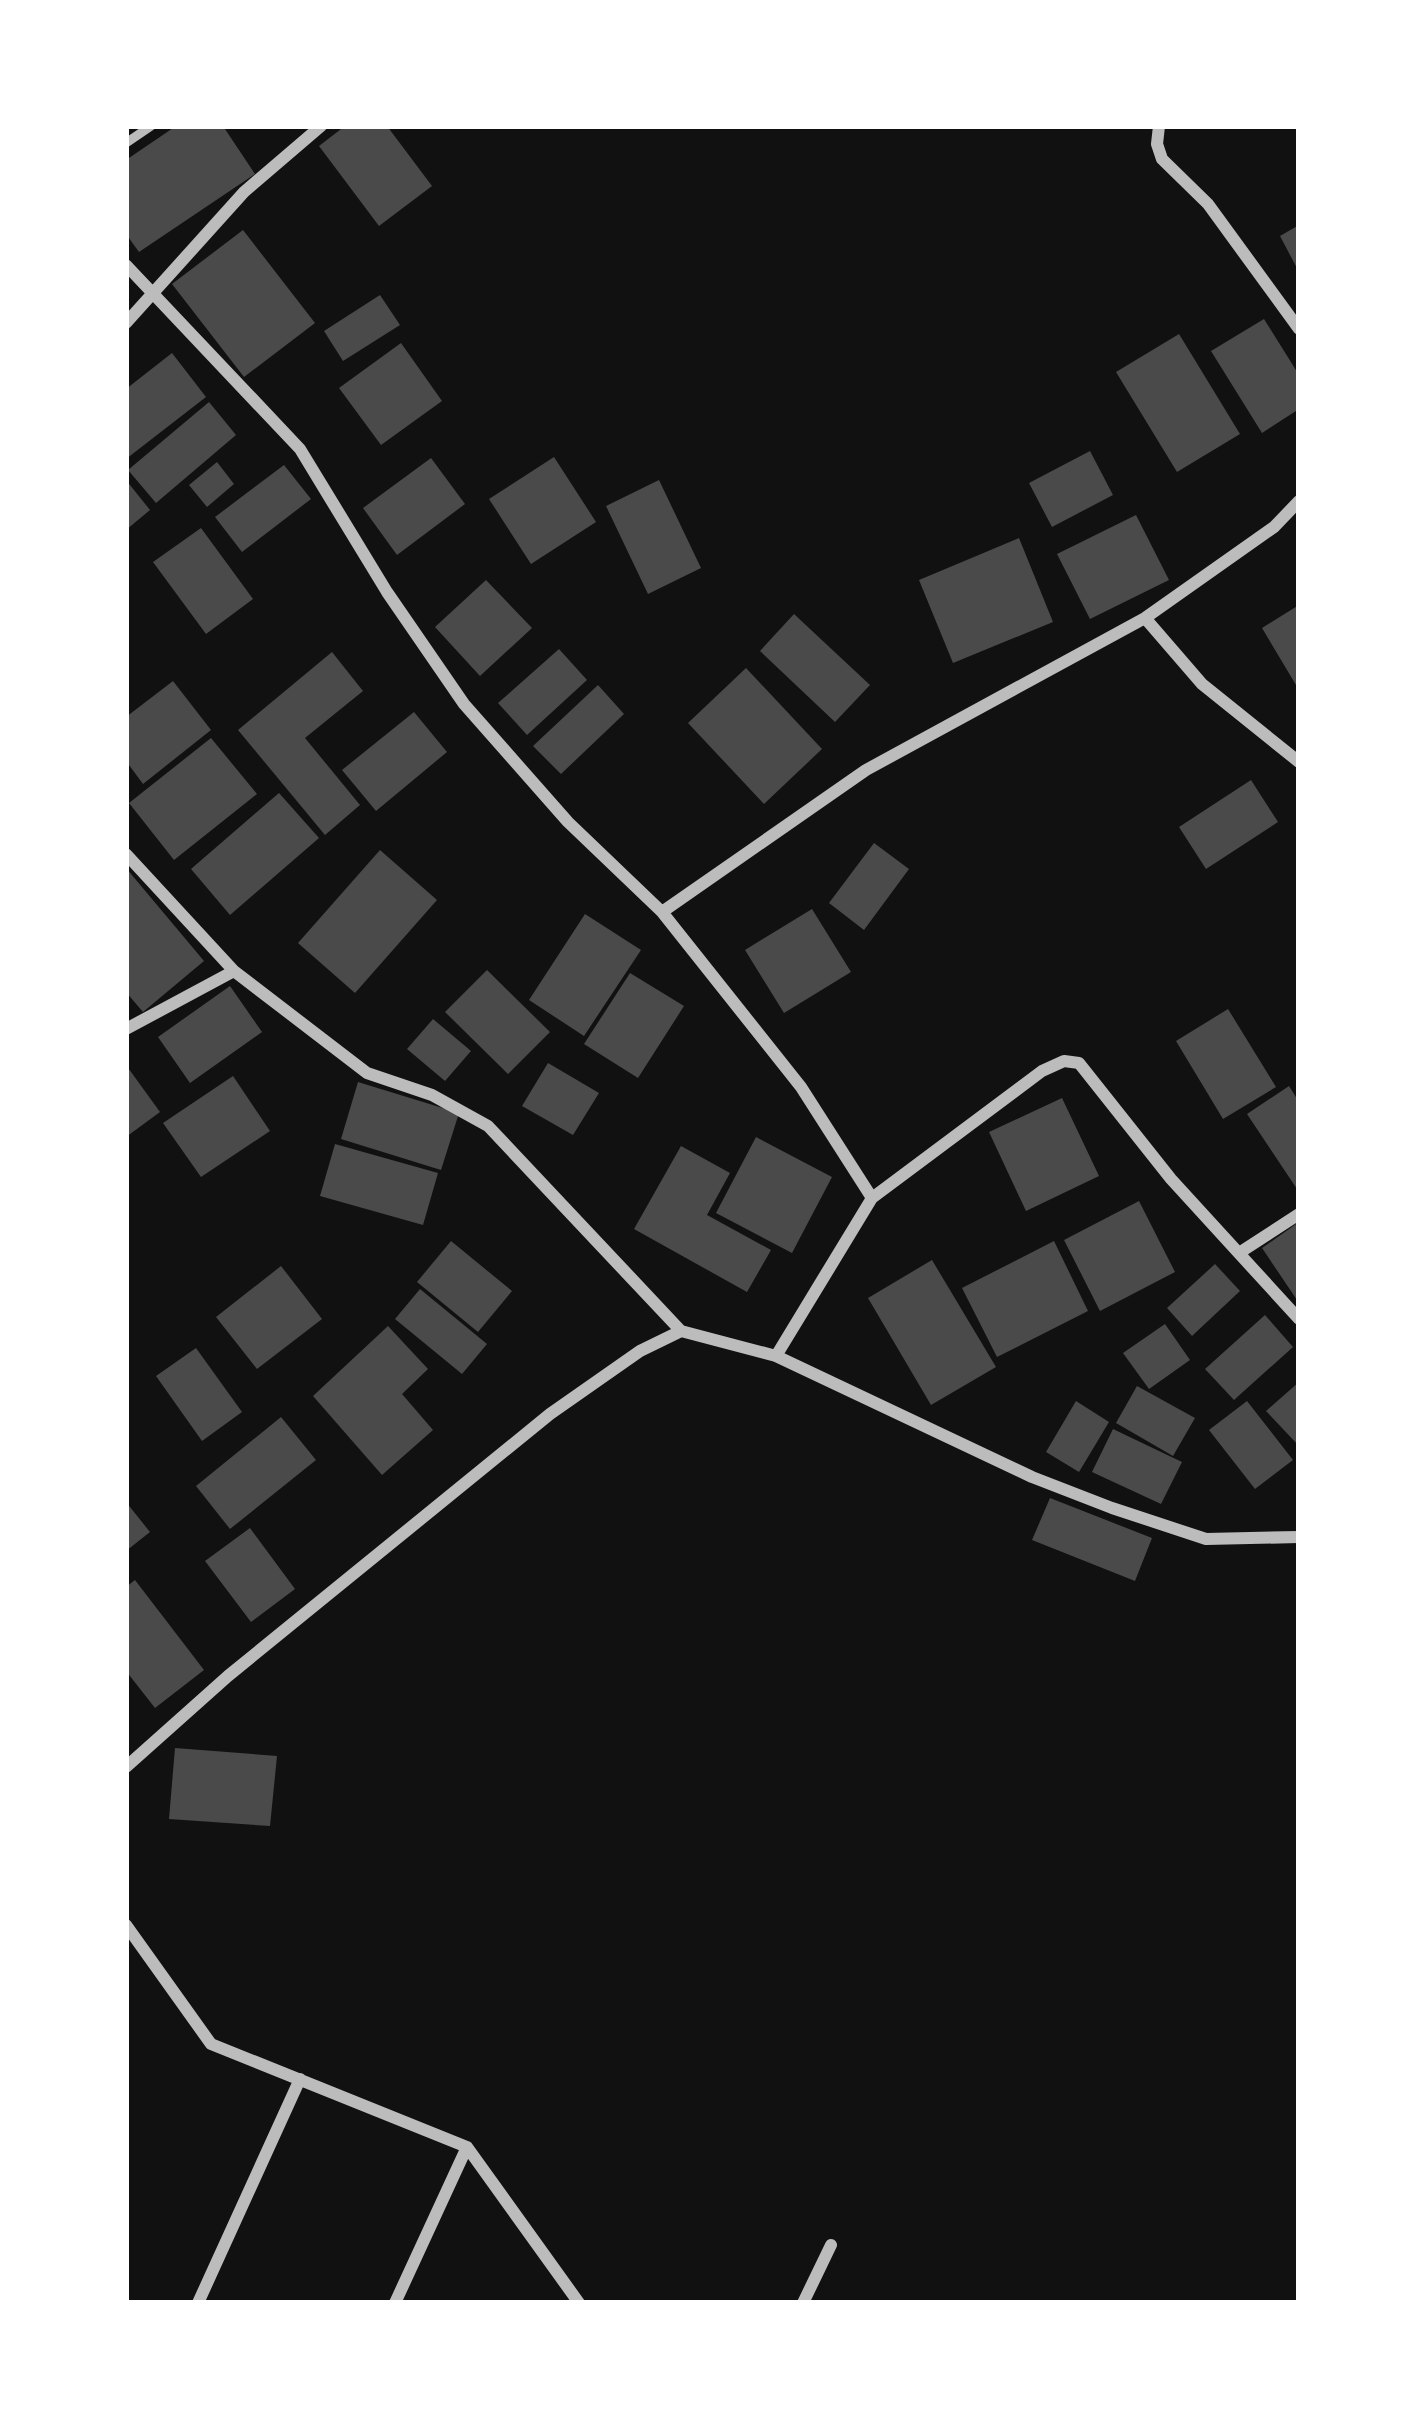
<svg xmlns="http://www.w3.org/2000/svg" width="1425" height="2429" font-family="Karla,sans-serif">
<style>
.building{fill:#4a4a4a}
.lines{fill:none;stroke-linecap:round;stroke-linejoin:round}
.service{stroke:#bcbcbc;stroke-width:9}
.minor{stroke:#bcbcbc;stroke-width:12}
</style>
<rect width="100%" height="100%" fill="#111"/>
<!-- building -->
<path class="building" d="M 176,126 L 223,126 L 255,174 L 139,252 L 126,234 L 126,160 Z
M 345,126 L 387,126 L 432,186 L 379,226 L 319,146 Z
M 1299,225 L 1299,272 L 1280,236 Z
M 243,230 L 315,323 L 244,377 L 172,284 Z
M 380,295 L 400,325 L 343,361 L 324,331 Z
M 1264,319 L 1299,375 L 1299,409 L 1262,433 L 1211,351 Z
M 1179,334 L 1240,434 L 1177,472 L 1116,372 Z
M 401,343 L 442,401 L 381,445 L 339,388 Z
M 172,353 L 206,397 L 126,459 L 126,389 Z
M 209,402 L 236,435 L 156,503 L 128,470 Z
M 1090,451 L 1113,495 L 1052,527 L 1029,483 Z
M 554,457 L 596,522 L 531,564 L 489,499 Z
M 431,458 L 465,504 L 397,555 L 363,508 Z
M 217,462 L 234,484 L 207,507 L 189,485 Z
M 284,465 L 311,499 L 242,552 L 215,517 Z
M 126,480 L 150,510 L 126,530 Z
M 659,480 L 701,568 L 648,594 L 606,506 Z
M 1136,515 L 1169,580 L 1090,619 L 1057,554 Z
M 201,528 L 253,599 L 206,634 L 153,562 Z
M 1019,538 L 1053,622 L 953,663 L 919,580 Z
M 486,580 L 532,628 L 480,676 L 435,627 Z
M 1299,605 L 1299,690 L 1262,628 Z
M 794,614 L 870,685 L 835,722 L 760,651 Z
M 559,649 L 587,680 L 527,735 L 498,703 Z
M 332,652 L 363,691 L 305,738 L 360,805 L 325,835 L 238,730 Z
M 746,668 L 822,749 L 764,804 L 688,723 Z
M 173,681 L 211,730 L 143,784 L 126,761 L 126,717 Z
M 598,685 L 624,714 L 561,774 L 533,746 Z
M 414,712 L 447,752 L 376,811 L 342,770 Z
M 211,738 L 257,794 L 174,860 L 129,803 Z
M 1251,780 L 1278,822 L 1206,869 L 1179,827 Z
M 279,793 L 319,838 L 230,915 L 191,869 Z
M 874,843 L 909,869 L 864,930 L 829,903 Z
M 380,850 L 437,900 L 355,993 L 298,943 Z
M 126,868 L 204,961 L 143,1012 L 126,992 Z
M 812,909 L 851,972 L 784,1013 L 745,950 Z
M 585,914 L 641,950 L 584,1036 L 529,1000 Z
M 487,970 L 550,1032 L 508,1074 L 445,1012 Z
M 630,973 L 684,1006 L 638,1078 L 584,1044 Z
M 230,986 L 262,1032 L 190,1083 L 158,1037 Z
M 1228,1009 L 1276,1087 L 1223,1119 L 1176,1041 Z
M 433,1019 L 471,1051 L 445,1081 L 407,1049 Z
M 548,1063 L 599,1093 L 573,1135 L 522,1106 Z
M 126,1065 L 160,1112 L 126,1137 Z
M 233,1076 L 270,1131 L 201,1177 L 163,1123 Z
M 358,1082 L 459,1113 L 441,1170 L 341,1139 Z
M 1289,1086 L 1299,1102 L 1299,1192 L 1247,1114 Z
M 1062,1098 L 1099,1176 L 1026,1211 L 989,1132 Z
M 756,1137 L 832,1177 L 792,1253 L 716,1213 Z
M 335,1144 L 438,1173 L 423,1225 L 320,1196 Z
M 681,1146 L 730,1173 L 707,1215 L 771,1250 L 747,1292 L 634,1229 Z
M 1139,1201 L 1175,1272 L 1100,1311 L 1064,1240 Z
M 1299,1222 L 1299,1303 L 1262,1248 Z
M 451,1241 L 512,1291 L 478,1332 L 417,1282 Z
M 1054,1241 L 1088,1311 L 997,1357 L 962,1288 Z
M 932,1260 L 996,1367 L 931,1405 L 868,1298 Z
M 1215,1264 L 1240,1291 L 1192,1336 L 1167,1308 Z
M 281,1266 L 322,1319 L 257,1369 L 216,1317 Z
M 420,1289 L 487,1344 L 462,1374 L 395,1319 Z
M 1265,1315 L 1293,1347 L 1234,1400 L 1205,1369 Z
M 1165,1324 L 1190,1360 L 1149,1389 L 1123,1353 Z
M 388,1326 L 428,1369 L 402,1394 L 433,1430 L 382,1475 L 313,1396 Z
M 196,1348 L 242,1412 L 202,1441 L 156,1376 Z
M 1299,1382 L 1299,1446 L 1266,1411 Z
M 1137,1386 L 1195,1418 L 1173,1456 L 1116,1423 Z
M 1076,1401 L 1109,1422 L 1079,1472 L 1046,1452 Z
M 1247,1401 L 1293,1460 L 1255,1489 L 1209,1430 Z
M 281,1417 L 316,1460 L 230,1529 L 196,1486 Z
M 1113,1429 L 1182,1462 L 1161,1504 L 1092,1472 Z
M 1050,1498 L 1152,1538 L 1135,1581 L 1032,1540 Z
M 126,1502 L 150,1532 L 126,1551 Z
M 250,1528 L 295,1589 L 251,1622 L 205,1561 Z
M 135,1580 L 204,1670 L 155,1708 L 126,1671 L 126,1587 Z
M 175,1748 L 277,1756 L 270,1826 L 169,1819 Z"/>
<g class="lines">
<!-- service -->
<path class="service" d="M 126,143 L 151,126"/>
<!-- minor -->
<path class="minor" d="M 1159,126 L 1157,144 L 1162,159 L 1208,204 L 1299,329
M 126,265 L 300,449 L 387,592 L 464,704 L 568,822 L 662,912 L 801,1087 L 872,1198 L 776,1356
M 126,323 L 244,192 L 321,126
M 1145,618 L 1202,684 L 1299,762
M 126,854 L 234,971 L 367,1073 L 432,1095 L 488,1126 L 681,1331
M 662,912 L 866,770 L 1145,618 L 1274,527 L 1299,501
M 126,1029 L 234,971
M 872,1198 L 1042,1071 L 1064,1061 L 1079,1063 L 1171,1179 L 1299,1319
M 1239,1253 L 1299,1214
M 126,1767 L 228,1676 L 550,1414 L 640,1351 L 681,1331 L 776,1356 L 1032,1477 L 1112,1508 L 1206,1539 L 1299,1537
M 126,1925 L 211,2044 L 467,2147 L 579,2303
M 198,2303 L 300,2079
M 395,2303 L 467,2147
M 803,2303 L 831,2245"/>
</g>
<!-- border -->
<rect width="1425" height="2429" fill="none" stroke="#ffffff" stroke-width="258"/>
</svg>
